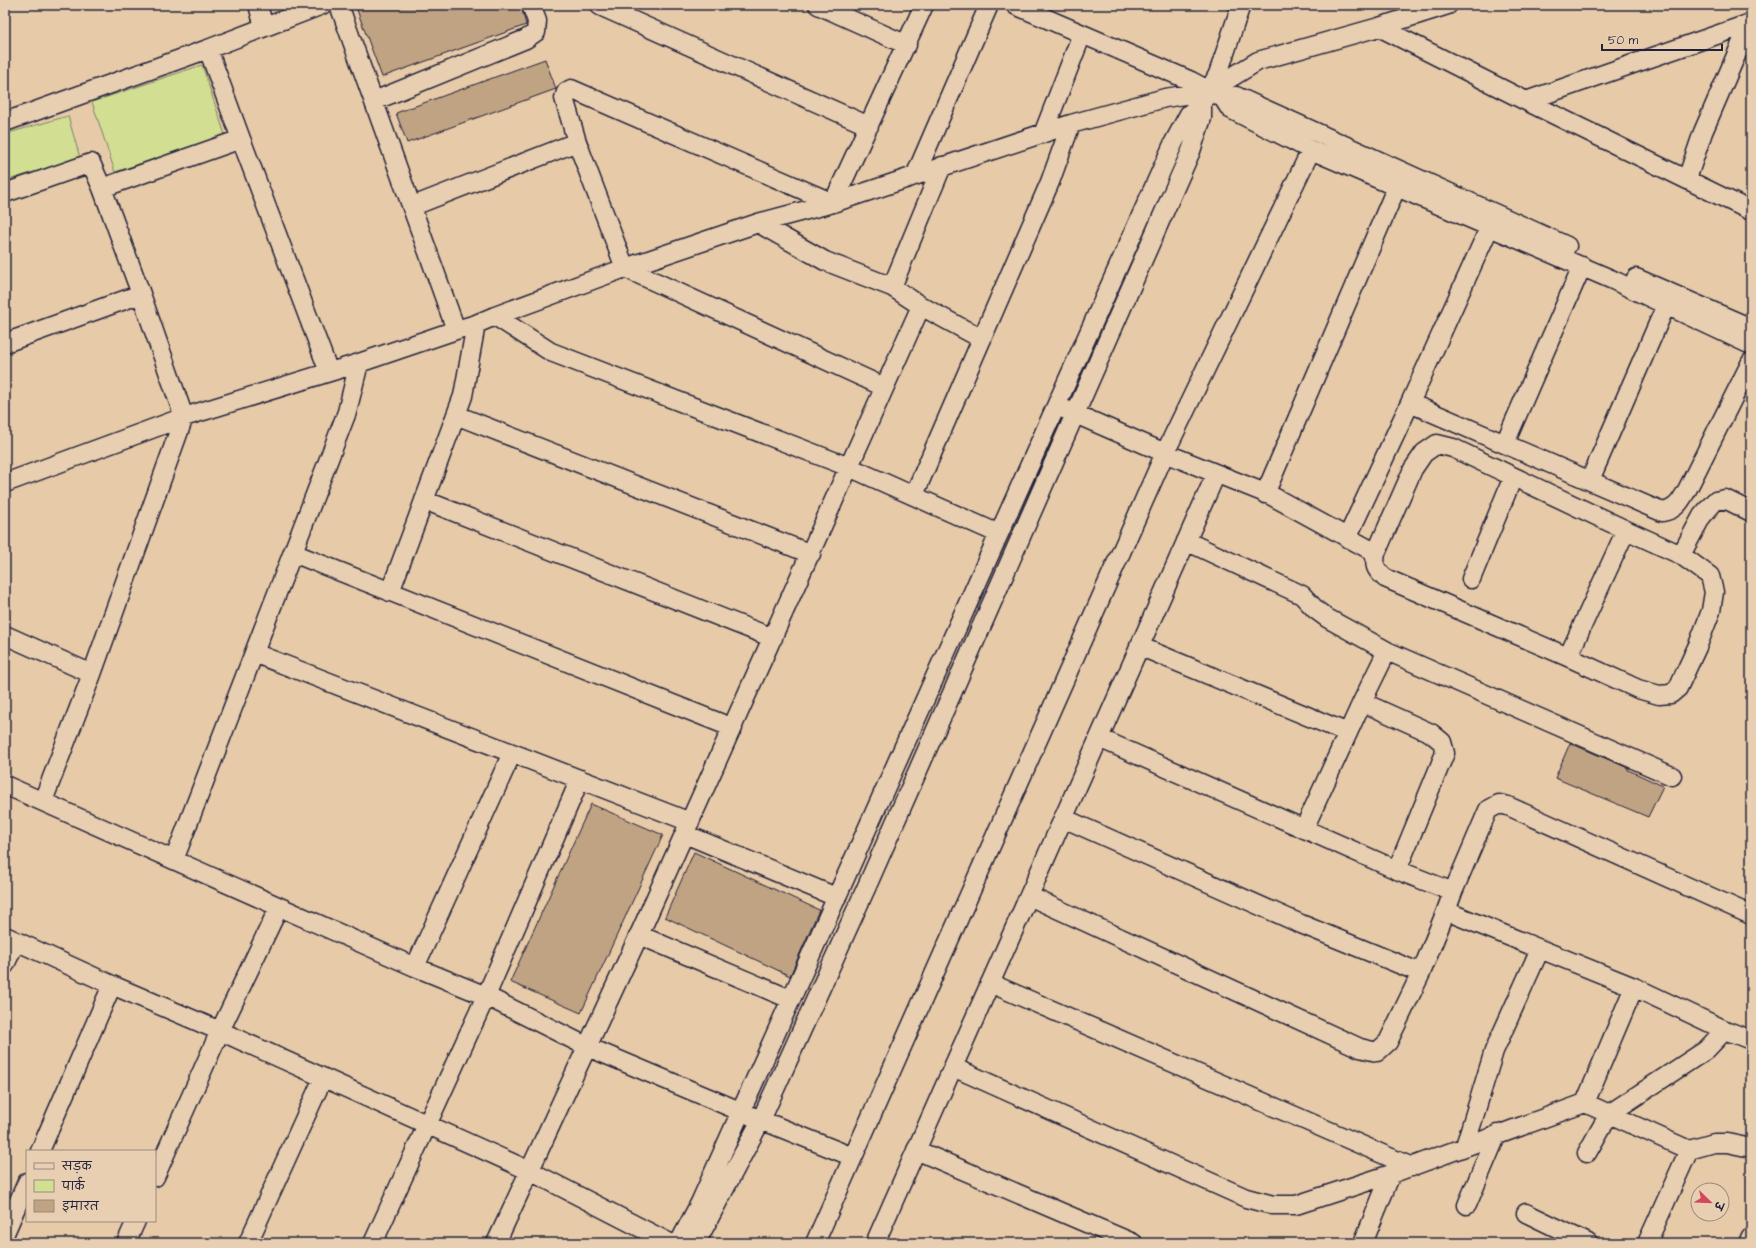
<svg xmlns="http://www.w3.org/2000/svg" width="1756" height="1248" font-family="'Architects Daughter','Playpen Sans Deva',sans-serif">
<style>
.green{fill:#d2df92;stroke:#7a8066}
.building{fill:#bfa383;stroke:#22223b}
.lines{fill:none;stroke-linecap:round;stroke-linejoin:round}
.minor-casing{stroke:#22223b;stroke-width:21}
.minor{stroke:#e9cfb1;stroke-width:18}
</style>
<rect width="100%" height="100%" fill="#e7caa8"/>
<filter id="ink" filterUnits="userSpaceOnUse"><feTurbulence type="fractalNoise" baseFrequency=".025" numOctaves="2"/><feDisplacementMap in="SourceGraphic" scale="8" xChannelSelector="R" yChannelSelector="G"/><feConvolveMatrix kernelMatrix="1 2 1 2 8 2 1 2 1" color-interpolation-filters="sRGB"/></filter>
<g filter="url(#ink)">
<!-- green -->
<path class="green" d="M 202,65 L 225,135 L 115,172 L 92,102 Z
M 68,116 L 80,158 L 5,181 L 5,134 Z"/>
<!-- building -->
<path class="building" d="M 371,5 L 521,5 L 526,25 L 382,77 L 357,10 Z
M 545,59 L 556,89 L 407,143 L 396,113 Z
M 1570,743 L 1628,768 L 1628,770 L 1663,786 L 1648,817 L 1555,778 Z
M 591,804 L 663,835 L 581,1013 L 510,982 Z
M 694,852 L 819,910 L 790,976 L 665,917 Z"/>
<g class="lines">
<defs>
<path id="minor" d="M 258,5 L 264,27
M 818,5 L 907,45
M 1015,5 L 1191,81 L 1223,98 L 1230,109 L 1311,150 L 1613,280 L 1751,345
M 600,6 L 869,126
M 1379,27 L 1526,101 L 1751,23
M 208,49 L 322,5
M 1223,98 L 1236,96 L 1567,246
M 374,101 L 526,39 L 536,32 L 537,21 L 531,5
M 1526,101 L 1751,211
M 5,122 L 208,49 L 241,139 L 102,188 L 91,163 L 5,193
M 1043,134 L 1082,34
M 241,139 L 329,372
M 577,142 L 564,98 L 566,92 L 571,89 L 833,203 L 924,5
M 915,176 L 989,5
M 1687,179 L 1703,132 L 1750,23
M 413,206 L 577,142 L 625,268 L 884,387
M 758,223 L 825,261 L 892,287
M 1636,278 L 1751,328
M 921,306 L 982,339
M 495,316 L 551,352 L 849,467 L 999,534
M 456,330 L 476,324 L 495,316 L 625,268 L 758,223 L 833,203 L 1071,124 L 1165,98 L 1209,91 L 1258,61 L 1379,27 L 1448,5
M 5,343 L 141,294 L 102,188
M 1410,403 L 1495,215
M 1064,409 L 1165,453 L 1270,495 L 1376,553 L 1413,469 L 1424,453 L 1437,444 L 1453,448 L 1626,530
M 456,415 L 811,554
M 1505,443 L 1582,266
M 1590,480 L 1670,296
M 5,483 L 184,417 L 359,363 L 456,330 L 339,5
M 1265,494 L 1397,186
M 914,495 L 1050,182 L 1071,124
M 424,500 L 773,638
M 1347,538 L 1410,403 L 1662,512 C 1676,510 1680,502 1687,490 L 1751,362
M 1186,541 L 1302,595 L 1316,610 L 1327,618 L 1387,651 L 1362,702
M 293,553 L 733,728
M 1376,553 C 1374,566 1375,569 1385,578 L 1568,657 L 1638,689 L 1659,695 L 1671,694 L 1678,688 L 1698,645 L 1711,611 L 1714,592 L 1710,576 L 1681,555
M 1471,579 L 1513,477
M 390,592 L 463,396 L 476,324
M 5,635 L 92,674
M 1139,646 L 1348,733
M 1387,651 L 1672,776
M 254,653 L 690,822
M 1568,657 L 1626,530 L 1681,555 L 1702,516 L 1715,501 L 1725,499 L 1751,512
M 1099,738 L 1397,870 L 1453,892 L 1446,911 L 1634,987 L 1585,1103 L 1689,1150 L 1647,1243
M 5,785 L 415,967 L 486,996 L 588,1047 L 761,1120 L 853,1157
M 43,801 L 92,674 L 184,417 L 141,294
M 1063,818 L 1301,924 L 1421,973
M 1304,829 L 1362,702 L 1431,733 L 1442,742 L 1445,753 L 1397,870
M 685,834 L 836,897
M 174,860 L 347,412 L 359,363
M 1453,892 L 1488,810 L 1499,804 L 1508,806 L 1751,915
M 1029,896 L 1360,1048 L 1377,1052 L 1388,1042 L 1421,973 L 1446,911
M 639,935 L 790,999
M 5,936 L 112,985 L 220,1031 L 530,1171 L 670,1243
M 5,965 L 16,941
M 415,967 L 512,753
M 990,983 L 1412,1167
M 1634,987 L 1725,1030 L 1751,1040
M 953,1067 L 1246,1198 L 1273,1205 L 1296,1205 L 1391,1174
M 1465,1146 L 1494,1051 L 1540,949
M 916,1150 L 1133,1243
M 1689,1150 L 1714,1143 L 1727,1143 L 1751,1148
M 40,1151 L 112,985
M 1587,1153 L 1609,1114 L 1706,1050 L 1725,1030
M 155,1177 L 220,1031 L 279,907
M 1467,1205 L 1497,1134
M 1526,1213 L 1588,1243
M 5,1233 L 27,1182
M 126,1243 L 136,1221
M 248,1243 L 323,1078
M 373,1243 L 486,996 L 580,779
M 496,1243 L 639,935 L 921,306 L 892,287 L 942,166
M 679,1243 L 700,1203 L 1174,142 L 1189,114 L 1202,103 L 1218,74 L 1241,5
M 696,1243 L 761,1120 L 867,886 L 1191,151 L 1202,118 L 1202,103
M 815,1243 L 1165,453 L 1311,150
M 875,1243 L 1216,474
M 1363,1243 L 1391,1174 L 1585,1103
M 1748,1243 L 1751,1236"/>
</defs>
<!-- minor casing -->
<use href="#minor" class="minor-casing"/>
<!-- minor -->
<use href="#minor" class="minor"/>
</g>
</g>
<!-- margin -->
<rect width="1756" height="1248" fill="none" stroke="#e9cfb1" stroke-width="20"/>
<rect x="10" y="10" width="1736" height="1228" fill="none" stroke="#22223b" stroke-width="1.5" filter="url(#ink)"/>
<!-- legend -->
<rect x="26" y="1150" width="130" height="72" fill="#e9cfb1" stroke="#998a82"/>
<rect x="34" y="1163" width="20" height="6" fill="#e9cfb1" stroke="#998a82"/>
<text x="62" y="1170" font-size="12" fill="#22223b">सड़क</text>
<rect x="34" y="1180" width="20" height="12" fill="#d2df92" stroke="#998a82"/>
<text x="62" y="1190" font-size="12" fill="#22223b">पार्क</text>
<rect x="34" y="1200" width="20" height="12" fill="#bfa383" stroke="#998a82"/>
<text x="62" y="1210" font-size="12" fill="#22223b">इमारत</text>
<!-- north arrow -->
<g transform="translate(1710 1202) rotate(113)"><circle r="19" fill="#e9cfb1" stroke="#998a82"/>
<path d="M0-3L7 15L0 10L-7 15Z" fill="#d1495b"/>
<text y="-6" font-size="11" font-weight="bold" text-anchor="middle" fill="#22223b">उ</text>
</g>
<!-- scale -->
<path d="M1602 44v6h120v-6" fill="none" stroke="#22223b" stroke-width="2"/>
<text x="1608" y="44" font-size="12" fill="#22223b" stroke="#e9cfb1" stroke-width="3" paint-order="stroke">50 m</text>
</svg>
